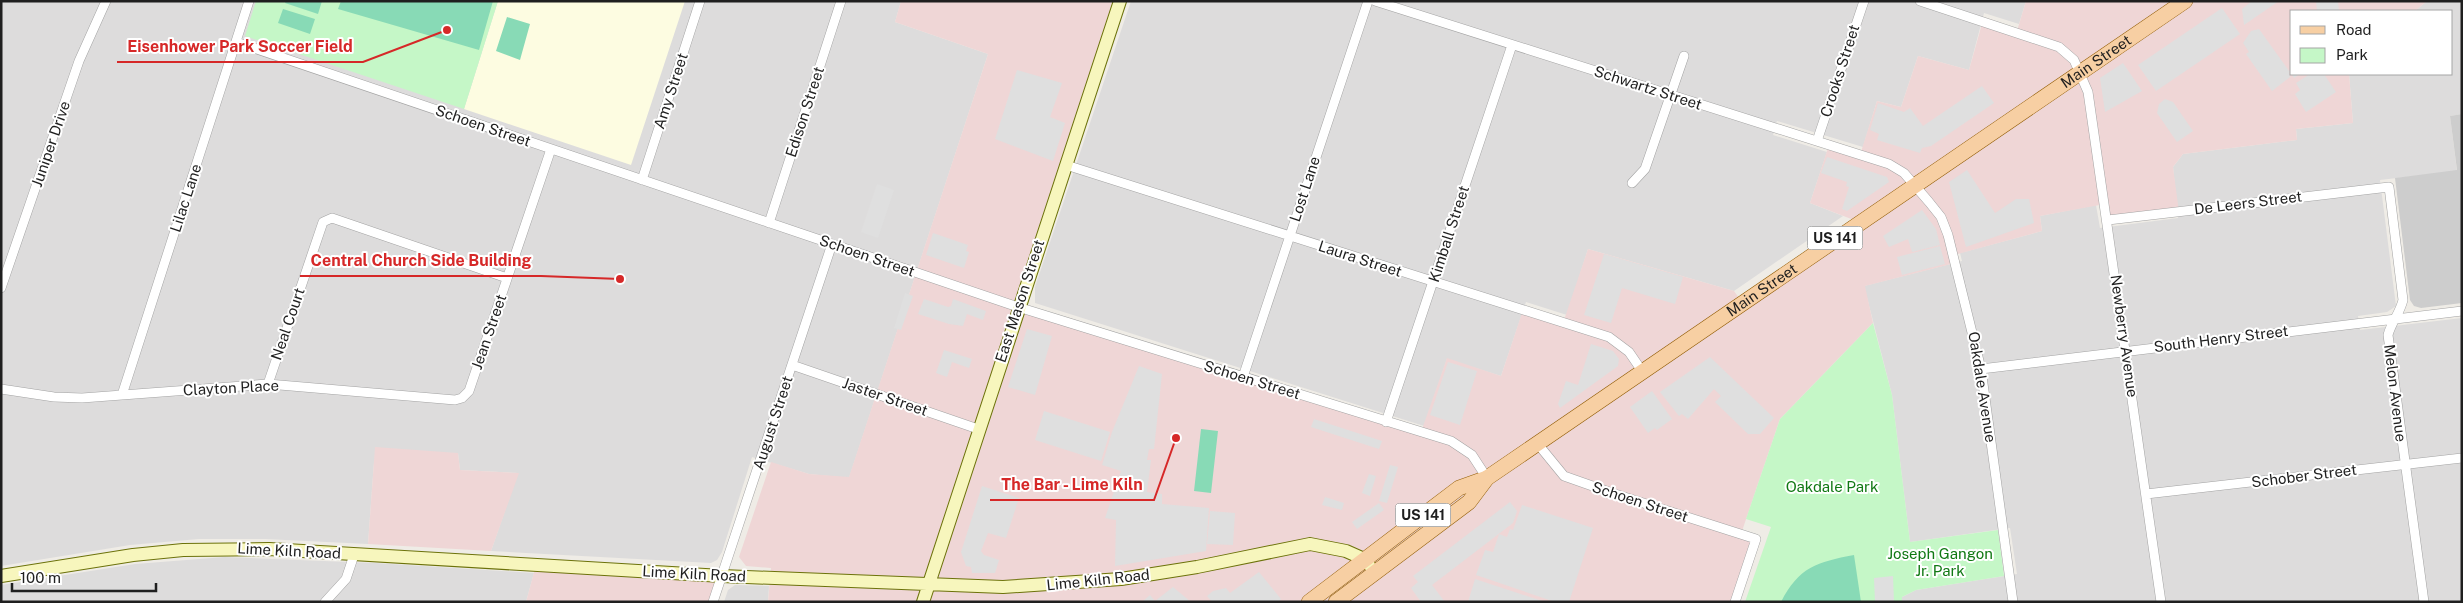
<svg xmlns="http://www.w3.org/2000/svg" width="2463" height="603" font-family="'Public Sans',sans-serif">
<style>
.residential{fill:#dddcdc}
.commercial{fill:#efd6d6}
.education{fill:#fdfce1}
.religious{fill:#cdcdcd}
.park{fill:#c5f7c7}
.pitch{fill:#88dab6}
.parking{fill:#dfdfdf}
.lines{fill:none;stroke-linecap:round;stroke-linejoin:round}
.minor-casing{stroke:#a3a3a3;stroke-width:10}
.secondary-casing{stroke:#6c720a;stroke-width:14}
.primary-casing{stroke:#935e07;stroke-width:16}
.minor{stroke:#fff;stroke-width:9}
.secondary{stroke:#f7f6bd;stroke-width:12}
.primary{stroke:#f7cfa3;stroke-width:15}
.labels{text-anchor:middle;stroke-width:4;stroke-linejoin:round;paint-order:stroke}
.shield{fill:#fff;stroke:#626262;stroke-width:1}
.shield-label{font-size:14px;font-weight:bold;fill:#1f1f1f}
.street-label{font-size:15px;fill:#1f1f1f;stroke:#fff}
.park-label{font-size:15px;fill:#117914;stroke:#fff}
.leader{fill:none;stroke:#d62828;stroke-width:2}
.callout-dot{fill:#d62828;stroke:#fff;stroke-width:2}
.callout-label{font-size:16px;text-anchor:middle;font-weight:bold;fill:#d62828;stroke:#fff;stroke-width:4;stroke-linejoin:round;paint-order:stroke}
</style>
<rect width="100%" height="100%" fill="#efece6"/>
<!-- residential -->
<path class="residential" d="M 1,1 L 901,1 L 895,22 L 988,54 L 849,478 L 809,474 L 752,457 L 722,552 L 717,560 L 711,563 L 491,551 L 518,473 L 460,470 L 458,453 L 374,462 L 368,544 L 265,539 L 199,539 L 130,545 L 1,566 Z
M 1131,1 L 2026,1 L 2019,24 L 1984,13 L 1969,70 L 1918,56 L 1901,107 L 1877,101 L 1863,147 L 1777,121 L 1773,135 L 1827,152 L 1810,203 L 1843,216 L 1734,291 L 1588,249 L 1567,315 L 1526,302 L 1501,376 L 1447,359 L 1424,426 L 1035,303 L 1035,287 Z
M 2427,1 L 2462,1 L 2462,114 L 2450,116 L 2457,171 L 2380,180 L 2396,306 L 2387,312 L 2358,316 L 2360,330 L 2462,318 L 2462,602 L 1902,602 L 1902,597 L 1916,590 L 2017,574 L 2010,528 L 1910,542 L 1892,395 L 1864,286 L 1962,261 L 1960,253 L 2042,231 L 2040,216 L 2096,205 L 2100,228 L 2178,218 L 2173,167 L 2183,154 L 2297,140 L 2296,129 L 2353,123 L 2349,74 L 2452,74 L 2452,11 L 2415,11 Z
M 225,557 L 375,563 L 534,573 L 526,602 L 1,602 L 1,585 L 135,564 Z
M 735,585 L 769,586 L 768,602 L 724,602 L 728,590 Z"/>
<!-- commercial -->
<path class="commercial" d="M 901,1 L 1120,1 L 1019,307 L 1421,432 L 1447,358 L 1501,376 L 1523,310 L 1563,323 L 1588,249 L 1734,291 L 1742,302 L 1859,222 L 1810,203 L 1829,145 L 1860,155 L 1877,101 L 1901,107 L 1918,56 L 1969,70 L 1983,20 L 2017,31 L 2026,1 L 2427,1 L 2415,11 L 2292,11 L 2292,74 L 2349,74 L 2353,123 L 2296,129 L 2297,140 L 2183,154 L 2173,167 L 2179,212 L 2108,220 L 2105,204 L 2040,216 L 2042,231 L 1954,255 L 1955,263 L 1865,286 L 1873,323 L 1780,419 L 1741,534 L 1756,539 L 1735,602 L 768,602 L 771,568 L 746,566 L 739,557 L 771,462 L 809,474 L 849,477 L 988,54 L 895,22 Z
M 375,447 L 458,453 L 460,470 L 519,473 L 491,551 L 368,544 Z
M 536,565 L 722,576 L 713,602 L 526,602 Z"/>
<!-- education -->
<path class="education" d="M 498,1 L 685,1 L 631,165 L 464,109 Z"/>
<!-- religious -->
<path class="religious" d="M 2462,114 L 2462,303 L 2421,308 L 2414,306 L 2410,300 L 2395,178 L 2457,170 L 2450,116 Z"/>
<!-- park -->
<path class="park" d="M 256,1 L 498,1 L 464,109 L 245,36 Z
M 1873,323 L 1892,395 L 1910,542 L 1998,530 L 2004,576 L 1916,590 L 1902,597 L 1902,602 L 1745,602 L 1771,527 L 1746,519 L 1780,419 Z"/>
<!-- pitch -->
<path class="pitch" d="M 286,1 L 322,1 L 318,14 L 285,3 Z
M 341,1 L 493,1 L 479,50 L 338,9 Z
M 283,9 L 315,19 L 310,34 L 278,23 Z
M 507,17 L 530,24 L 520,60 L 496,51 Z
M 1201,429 L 1218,431 L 1211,493 L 1194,491 Z
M 1854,555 L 1861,602 L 1781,602 C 1799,567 1817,562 1854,555 Z"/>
<!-- parking -->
<path class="parking" d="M 2252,1 L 2279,1 L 2244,25 L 2242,9 Z
M 2316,1 L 2338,1 L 2339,11 L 2317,11 Z
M 2222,8 L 2240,34 L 2156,91 L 2138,65 Z
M 2259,29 L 2289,71 L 2292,70 L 2292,74 L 2300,74 L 2294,78 L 2289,71 L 2290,77 L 2272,91 L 2246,54 L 2249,52 L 2243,43 L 2251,31 Z
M 2123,63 L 2142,91 L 2105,112 L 2100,78 Z
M 1017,70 L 1062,83 L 1050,117 L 1065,123 L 1053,161 L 995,139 Z
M 2310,74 L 2324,74 L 2336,92 L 2306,112 L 2295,94 L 2300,90 L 2296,83 Z
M 1982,86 L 1994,103 L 1931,146 L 1922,148 L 1920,153 L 1877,140 L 1879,134 L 1870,130 L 1878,103 L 1904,112 L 1910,108 L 1923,126 Z
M 2165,99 L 2173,102 L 2193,131 L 2177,142 L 2157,113 L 2159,104 Z
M 1827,157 L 1887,177 L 1889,182 L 1847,211 L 1842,209 L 1849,187 L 1846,186 L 1847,182 L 1821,173 Z
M 1967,170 L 1995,213 L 2016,199 L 2029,199 L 2034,223 L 1966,247 L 1949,182 Z
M 877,184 L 894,190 L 878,238 L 861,232 Z
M 1922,210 L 1936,229 L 1940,245 L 1912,252 L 1908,239 L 1889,247 L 1883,236 Z
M 933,233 L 968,245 L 966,251 L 969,252 L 964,268 L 926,255 Z
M 1940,246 L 1945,264 L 1902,275 L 1897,257 Z
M 1604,254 L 1683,277 L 1675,304 L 1622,288 L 1611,323 L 1584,315 Z
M 905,293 L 913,296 L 901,330 L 894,328 Z
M 924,299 L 948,307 L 951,306 L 953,299 L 986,311 L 983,320 L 967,314 L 963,326 L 949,324 L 918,314 Z
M 1027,329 L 1052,336 L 1035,395 L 1008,387 Z
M 1591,344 L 1613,351 L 1619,359 L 1618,366 L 1560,408 L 1558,404 L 1566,381 L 1578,385 Z
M 944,350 L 972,359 L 969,368 L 952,362 L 947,377 L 936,373 Z
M 1710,357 L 1774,418 L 1760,434 L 1748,434 L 1715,402 L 1721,396 L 1714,389 L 1688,419 L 1682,414 L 1679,416 L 1660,392 Z
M 1448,362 L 1477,371 L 1460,425 L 1430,415 Z
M 1139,366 L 1162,374 L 1154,449 L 1149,449 L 1147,460 L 1151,460 L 1147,492 L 1162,494 L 1162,504 L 1209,508 L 1206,551 L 1115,566 L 1116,520 L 1105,518 L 1121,471 L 1102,465 L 1112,432 Z
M 1652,391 L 1672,419 L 1657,430 L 1655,428 L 1648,433 L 1630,407 Z
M 1044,411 L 1110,432 L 1101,461 L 1035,440 Z
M 1314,419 L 1382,441 L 1379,449 L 1311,427 Z
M 1390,465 L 1398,467 L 1387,503 L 1379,501 Z
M 1369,474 L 1376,476 L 1370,496 L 1362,493 Z
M 982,486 L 1019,498 L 1006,538 L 988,533 L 981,551 L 984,555 L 999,560 L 995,573 L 972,573 L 971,567 L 966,566 L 961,552 Z
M 1325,497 L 1344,503 L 1342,510 L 1322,505 Z
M 1510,502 L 1517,511 L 1513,523 L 1432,585 L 1445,602 L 1421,602 L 1411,588 L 1418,582 L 1413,576 Z
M 1379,503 L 1384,510 L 1357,529 L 1352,522 Z
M 1522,505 L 1593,528 L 1569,602 L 1552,601 L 1476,575 L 1485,550 L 1493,552 L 1499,534 L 1507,537 L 1510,529 L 1513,530 Z
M 1210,511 L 1235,513 L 1233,545 L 1207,544 Z
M 1259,572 L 1281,599 L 1278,602 L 1212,602 L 1207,596 L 1213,591 L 1226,588 L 1230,593 Z
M 1893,576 L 1894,602 L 1875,602 L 1874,578 Z
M 1475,579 L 1545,602 L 1468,602 Z
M 1173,587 L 1191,602 L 1142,602 L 1150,595 L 1155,601 Z"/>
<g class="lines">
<defs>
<path id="minor" d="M 1375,1 L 1889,164 L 1904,173 L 1929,202 L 1941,217 L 1948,235 L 1981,369 L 2013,602
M 1920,1 L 2059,47 L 2074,60 L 2088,92 L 2161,602
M 236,42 L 1018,307 L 1451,441 L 1472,455 L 1487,478
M 1817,141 L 1864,1
M 1066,165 L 1609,337 L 1629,352 L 1642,371
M 642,180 L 700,1
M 1632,183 L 1645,169 L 1684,56
M 2108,220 L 2389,187 L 2403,300 C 2400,313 2391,323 2388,335 L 2424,602
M 769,223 L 841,1
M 1,288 L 79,61 L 106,1
M 792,365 L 978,429
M 1981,369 L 2462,311
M 1243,377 L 1368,1
M 268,384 L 323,222 L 332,218 L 507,278
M 1,389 L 54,397 L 82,398 L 268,384 L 455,400 L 462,398 L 469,391 L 551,149
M 122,395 L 249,1
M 1386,422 L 1512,45
M 1537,443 L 1564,476 L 1615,494 L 1756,539 L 1735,602
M 2146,494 L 2462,458
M 325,602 L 346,579 L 354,555
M 713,602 L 832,244"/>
<path id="secondary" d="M 1,576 L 133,555 L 183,550 L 269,549 L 722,576 L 1003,587 L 1121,579 L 1197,567 L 1310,544 L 1346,551 L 1364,559 L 1369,565
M 923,602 L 1120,1"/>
<g id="primary">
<path id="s1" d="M 1309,602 L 1459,488 L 1487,478 L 2185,1"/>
<path d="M 1336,602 L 1469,502 L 1487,478"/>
</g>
</defs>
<!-- minor casing -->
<use href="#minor" class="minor-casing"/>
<!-- secondary casing -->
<use href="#secondary" class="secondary-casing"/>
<!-- primary casing -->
<use href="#primary" class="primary-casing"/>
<!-- minor -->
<use href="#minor" class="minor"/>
<!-- secondary -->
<use href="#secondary" class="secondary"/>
<!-- primary -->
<use href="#primary" class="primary"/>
</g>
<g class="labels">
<!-- shield labels -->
<g class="shield">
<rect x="1807.5" y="226.5" width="55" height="23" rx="4"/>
<rect x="1395.5" y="503.5" width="55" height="23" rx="4"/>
</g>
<g class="shield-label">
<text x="1835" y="243">US 141</text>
<text x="1423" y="520">US 141</text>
</g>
<!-- street labels -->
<g class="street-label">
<text dy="5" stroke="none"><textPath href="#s1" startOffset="956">Main Street</textPath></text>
<text transform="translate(1840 71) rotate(-72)" y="5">Crooks Street</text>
<text transform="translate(1648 88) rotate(18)" y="5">Schwartz Street</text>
<text transform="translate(671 91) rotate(-72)" y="5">Amy Street</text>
<text transform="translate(805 112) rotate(-72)" y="5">Edison Street</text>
<text transform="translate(483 126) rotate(19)" y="5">Schoen Street</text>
<text transform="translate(51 144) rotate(-71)" y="5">Juniper Drive</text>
<text transform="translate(1305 189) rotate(-72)" y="5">Lost Lane</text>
<text transform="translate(186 198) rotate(-72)" y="5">Lilac Lane</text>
<text transform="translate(2248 203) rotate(-7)" y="5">De Leers Street</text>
<text transform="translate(1449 234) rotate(-72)" y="5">Kimball Street</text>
<text transform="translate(867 256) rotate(19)" y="5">Schoen Street</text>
<text transform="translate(1360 259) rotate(18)" y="5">Laura Street</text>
<text dy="5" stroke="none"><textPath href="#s1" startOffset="551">Main Street</textPath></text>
<text transform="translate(1020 301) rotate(-72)" y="5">East Mason Street</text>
<text transform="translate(288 324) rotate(-71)" y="5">Neal Court</text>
<text transform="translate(489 332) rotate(-71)" y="5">Jean Street</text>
<text transform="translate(2124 336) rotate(82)" y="5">Newberry Avenue</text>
<text transform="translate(2221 339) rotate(-7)" y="5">South Henry Street</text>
<text transform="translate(1252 380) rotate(17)" y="5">Schoen Street</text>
<text transform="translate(1982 387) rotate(81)" y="5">Oakdale Avenue</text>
<text transform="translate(231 388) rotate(-3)" y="5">Clayton Place</text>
<text transform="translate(2395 393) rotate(83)" y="5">Melon Avenue</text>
<text transform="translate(885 397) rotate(19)" y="5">Jaster Street</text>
<text transform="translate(773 423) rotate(-72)" y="5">August Street</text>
<text transform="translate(2304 476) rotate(-7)" y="5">Schober Street</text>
<text transform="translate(1640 502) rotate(18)" y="5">Schoen Street</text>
<text transform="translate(289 551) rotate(3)" y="5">Lime Kiln Road</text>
<text transform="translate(694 574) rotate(3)" y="5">Lime Kiln Road</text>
<text transform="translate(1098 580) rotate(-6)" y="5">Lime Kiln Road</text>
</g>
<!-- park labels -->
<g class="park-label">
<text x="1832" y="492">Oakdale Park</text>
<text x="1940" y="559">Joseph Gangon<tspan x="1940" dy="17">Jr. Park</tspan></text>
</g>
</g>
<!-- callouts -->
<path class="leader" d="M447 30L363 62H117M620 279L541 276H300M1176 438L1154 500H990"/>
<g class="callout-dot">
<circle cx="447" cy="30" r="5"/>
<circle cx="620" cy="279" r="5"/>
<circle cx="1176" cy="438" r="5"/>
</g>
<g class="callout-label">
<text x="240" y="52">Eisenhower Park Soccer Field</text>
<text x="421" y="266">Central Church Side Building</text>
<text x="1072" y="490">The Bar - Lime Kiln</text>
</g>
<!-- border -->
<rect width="2463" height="603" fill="none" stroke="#1f1f1f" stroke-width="5"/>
<!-- legend -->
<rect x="2290" y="10" width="162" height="65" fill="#ffffff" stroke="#a5a5a5"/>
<rect x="2300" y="26" width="25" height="8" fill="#f7cfa3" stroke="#a5a5a5"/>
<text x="2336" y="35" font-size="15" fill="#1f1f1f">Road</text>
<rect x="2300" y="48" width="25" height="15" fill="#c5f7c7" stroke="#a5a5a5"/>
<text x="2336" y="60" font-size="15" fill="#1f1f1f">Park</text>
<!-- scale -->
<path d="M12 583v8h144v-8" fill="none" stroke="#1f1f1f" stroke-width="2.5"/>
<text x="20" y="583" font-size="15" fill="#1f1f1f" stroke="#ffffff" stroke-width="4" paint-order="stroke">100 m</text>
</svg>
